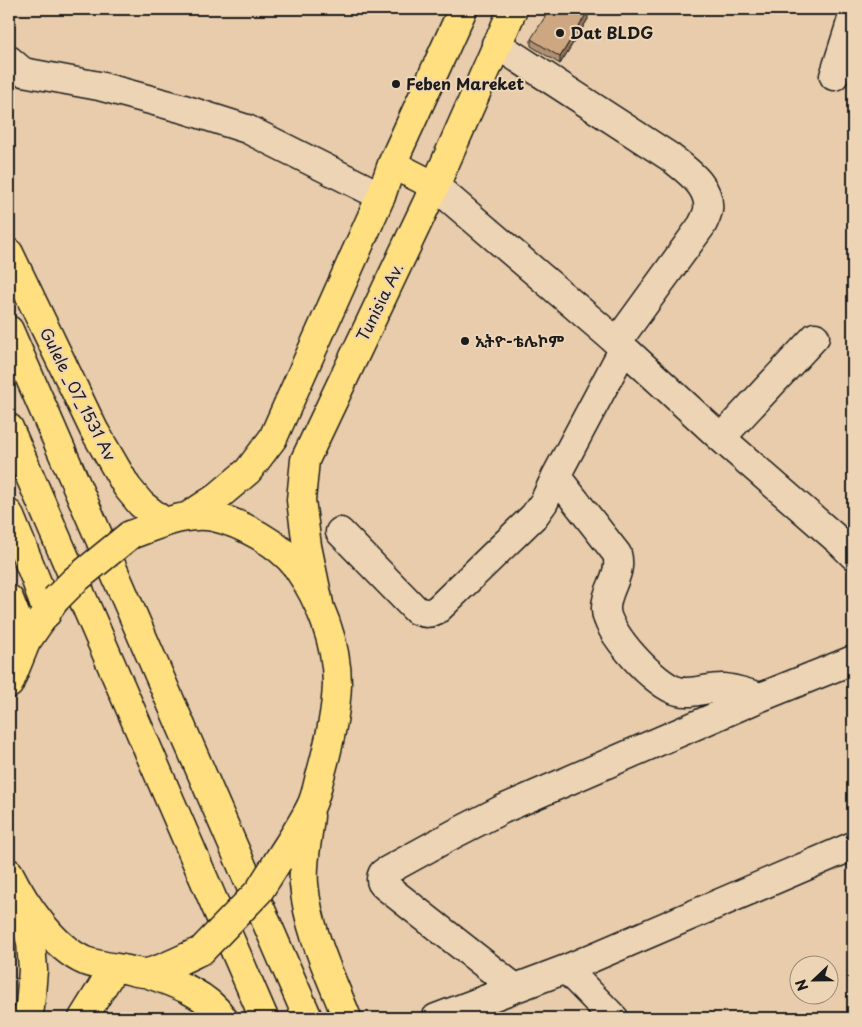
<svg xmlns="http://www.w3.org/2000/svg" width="862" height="1027" font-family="'Playpen Sans','Noto Sans Ethiopic',sans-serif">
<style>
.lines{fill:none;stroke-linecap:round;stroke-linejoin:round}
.minor-casing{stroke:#1c1c1c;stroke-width:31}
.major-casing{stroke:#1c1c1c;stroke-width:31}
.highway-casing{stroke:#1c1c1c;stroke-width:31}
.path{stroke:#1c1c1c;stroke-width:3;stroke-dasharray:5 4;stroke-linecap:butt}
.minor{stroke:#edd4b5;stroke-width:28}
.major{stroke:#ffdf80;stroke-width:28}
.highway{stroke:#ffdf80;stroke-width:28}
.major-bridge-casing{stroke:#1c1c1c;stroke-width:31;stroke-linecap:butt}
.major-bridge{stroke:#ffdf80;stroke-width:28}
.wall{fill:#b0906f;stroke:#1c1c1c}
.shaded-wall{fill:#90755a;stroke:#1c1c1c}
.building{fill:#cda781;stroke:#1c1c1c}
.poi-dot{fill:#1c1c1c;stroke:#edd4b5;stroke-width:2}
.labels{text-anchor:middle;stroke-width:4;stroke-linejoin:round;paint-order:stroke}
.poi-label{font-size:16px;font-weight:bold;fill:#1c1c1c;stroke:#edd4b5;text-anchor:start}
.street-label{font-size:16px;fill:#1c1c1c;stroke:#edd4b5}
</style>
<rect width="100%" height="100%" fill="#e8ccab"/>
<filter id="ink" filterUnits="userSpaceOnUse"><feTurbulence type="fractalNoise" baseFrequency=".02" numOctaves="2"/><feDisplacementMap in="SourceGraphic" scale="10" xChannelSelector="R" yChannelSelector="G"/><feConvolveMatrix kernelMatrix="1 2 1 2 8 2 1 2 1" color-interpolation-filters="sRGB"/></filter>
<g filter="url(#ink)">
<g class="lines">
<defs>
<path id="minor" d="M 496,44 L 670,157 C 686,170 711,186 708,210 C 707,215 704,221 702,225 L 617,342
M 9,60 L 23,72 L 99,86 L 184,109 L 247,129 L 381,196
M 834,76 L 853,16
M 435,186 L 617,342 L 721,438 L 839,541 L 853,555
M 721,438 L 815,337
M 556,476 L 617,554 C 623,575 605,590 606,610 C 607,633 656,686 678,691 C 693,695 708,687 724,688 C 736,689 749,694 761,697
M 340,532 L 416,610 C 425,614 430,614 438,609 L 534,516 L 544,502 L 556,476 L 624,348
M 566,969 L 614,1018
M 515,988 L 385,886 C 380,882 380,879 383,873 L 454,834 L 503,809 L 761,697 L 853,660
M 436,1018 L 566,969 L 853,846"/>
<path id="major" d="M 392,164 L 435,186
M 9,253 L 94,430 L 127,487 L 141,504 L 164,522
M 9,514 L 36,580 L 47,613
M 187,517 L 216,498 L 248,471 L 273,438 L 381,196 L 392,164 L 463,9
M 130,535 C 155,526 186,511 214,517 C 241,523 280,544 297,567 C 320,600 337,643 337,684 C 336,716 328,749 319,780 C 317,788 315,798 311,806 C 302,825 289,843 278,861
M 9,599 L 26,642
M 319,604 L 307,546 L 301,500 L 305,460 L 435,186 L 513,9
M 9,684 L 26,642 L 55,600
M 310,816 C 308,838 302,862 304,884 C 308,931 330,975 347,1018
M 9,873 C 24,903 53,947 85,961 C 96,965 111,967 123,969 C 130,970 138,973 145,973 C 158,972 189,956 202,950
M 146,973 C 174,983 206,993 223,1018"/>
<path id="highway" d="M 9,330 L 308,1018
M 9,428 L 264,1018
M 19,893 L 24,918 L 31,942 L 33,970 L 30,1007 L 26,1018
M 83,1018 L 114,968"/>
</defs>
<!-- minor casing -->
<use href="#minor" class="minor-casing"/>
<!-- major casing -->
<use href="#major" class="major-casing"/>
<!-- highway casing -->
<use href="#highway" class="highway-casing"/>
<!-- path -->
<path class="path" d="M 174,1018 L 179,1012"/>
<!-- minor -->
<use href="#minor" class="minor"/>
<!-- major -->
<use href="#major" class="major"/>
<!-- highway -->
<use href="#highway" class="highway"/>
<defs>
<path id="major-bridge" d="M 55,600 L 75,580 L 130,535
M 202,950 L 259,891 L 278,861"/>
</defs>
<!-- major-bridge casing -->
<use href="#major-bridge" class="major-bridge-casing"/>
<!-- major-bridge -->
<use href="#major-bridge" class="major-bridge"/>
</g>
<!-- wall -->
<path class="wall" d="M 588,19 L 560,64 L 531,46 L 531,39 Z"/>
<!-- shaded-wall -->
<path class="shaded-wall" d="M 588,11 L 588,19 L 560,64 L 560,57 Z"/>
<!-- building -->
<path class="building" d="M 550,9 L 584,9 L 588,11 L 560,57 L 531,39 Z"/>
</g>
<!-- markers -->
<g class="poi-dot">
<circle cx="560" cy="33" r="5"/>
<circle cx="396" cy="84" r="5"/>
<circle cx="465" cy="341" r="5"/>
</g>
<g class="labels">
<!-- poi labels -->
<g class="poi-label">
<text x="570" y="39">Dat BLDG</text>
<text x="406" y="90">Feben Mareket</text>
<text x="475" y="347">ኢትዮ-ቴሌኮም</text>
</g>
<!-- street labels -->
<g class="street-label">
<text transform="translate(380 302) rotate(-64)" y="6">Tunisia Av.</text>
<text transform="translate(78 394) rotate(63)" y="6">Gulele _07_1531 Av</text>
</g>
</g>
<!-- margin -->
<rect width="862" height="1027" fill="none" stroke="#edd4b5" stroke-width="30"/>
<rect x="15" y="15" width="832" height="997" fill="none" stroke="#1c1c1c" stroke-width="2" filter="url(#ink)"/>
<!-- north arrow -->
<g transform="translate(814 980) rotate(248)"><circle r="24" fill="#edd4b5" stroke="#998a78"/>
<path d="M0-4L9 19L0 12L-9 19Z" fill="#1c1c1c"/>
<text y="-8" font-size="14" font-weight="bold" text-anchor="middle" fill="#1c1c1c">N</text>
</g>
</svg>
